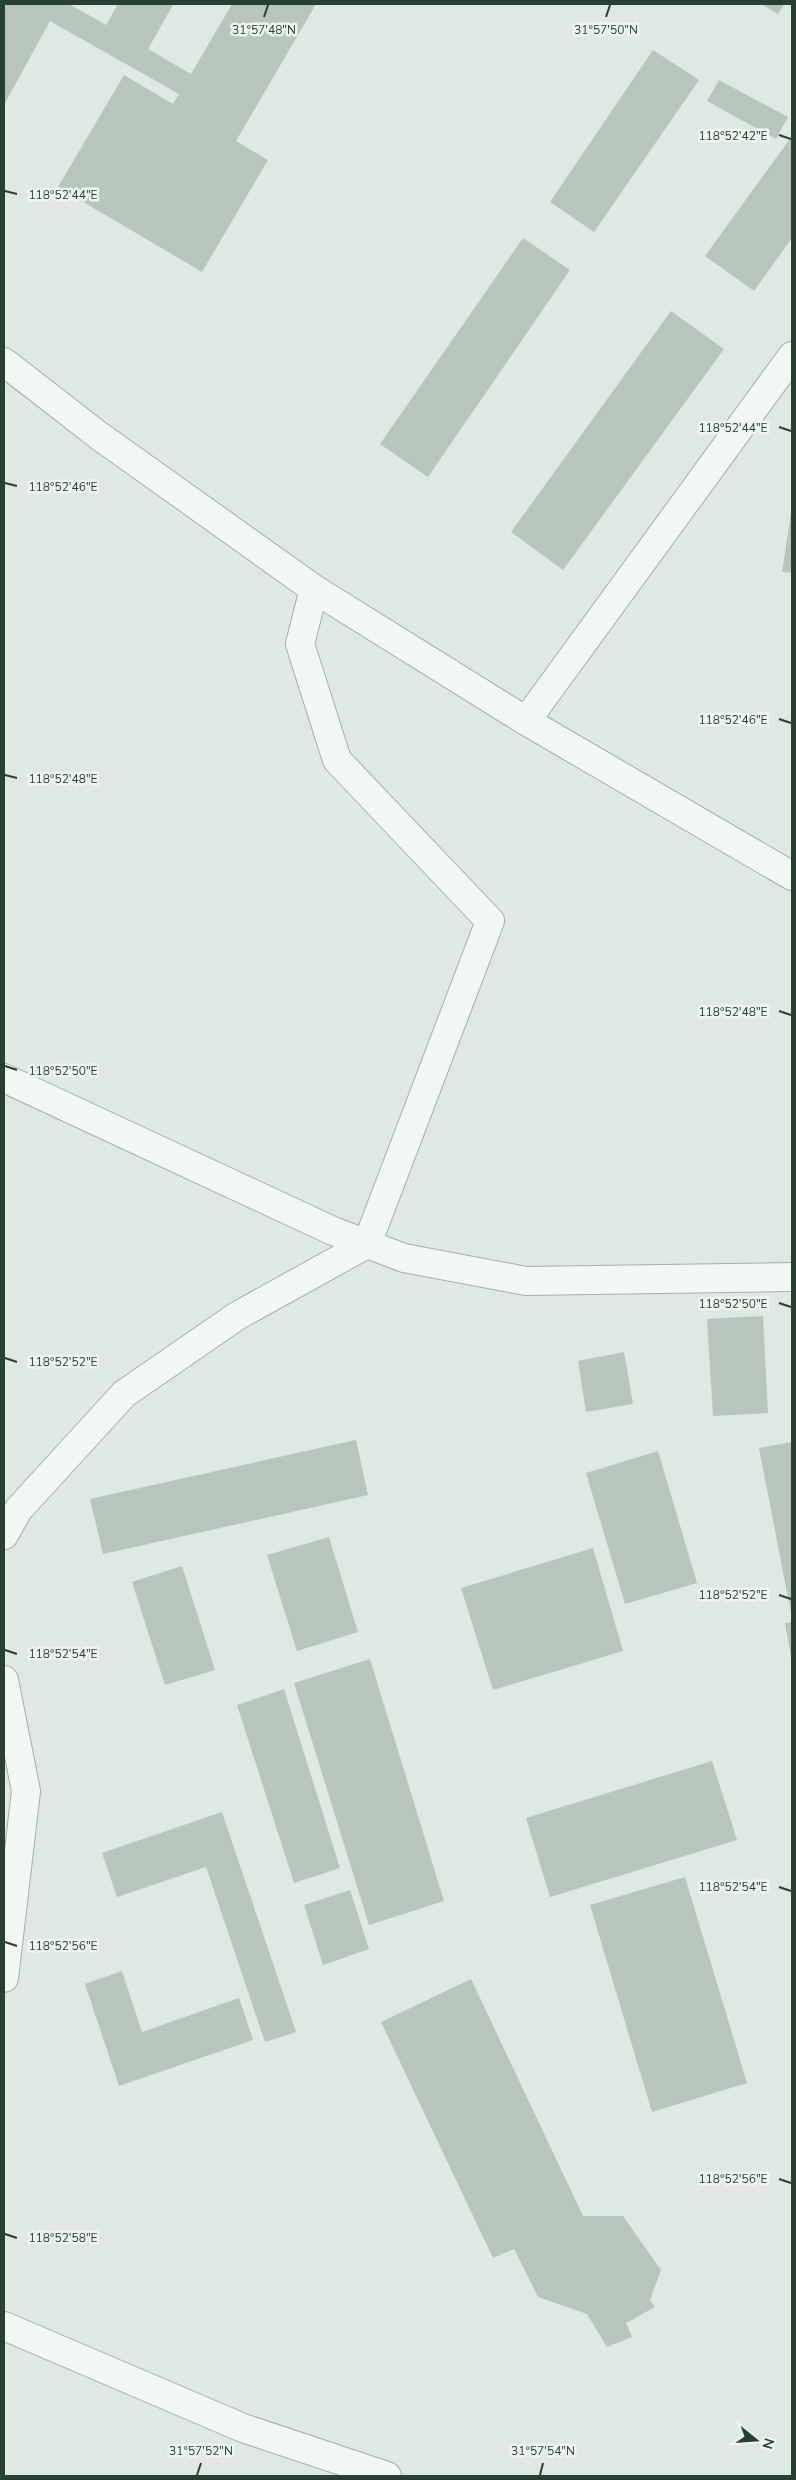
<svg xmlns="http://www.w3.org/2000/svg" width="796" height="2480" font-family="'Nunito Sans',sans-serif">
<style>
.building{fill:#b7c5bd}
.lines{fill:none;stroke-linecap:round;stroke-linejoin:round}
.minor-casing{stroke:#a1afa7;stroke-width:30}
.minor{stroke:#f2f7f4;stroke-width:28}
.ticks{fill:none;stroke:#283f32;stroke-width:2}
.ticks-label{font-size:12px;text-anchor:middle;fill:#283f32;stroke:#eff6f1;stroke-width:5;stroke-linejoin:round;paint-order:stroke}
</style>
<rect width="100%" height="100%" fill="#dfe8e3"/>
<!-- building -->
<path class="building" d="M 4,4 L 69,4 L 106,25 L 118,4 L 171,4 L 173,5 L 148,49 L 191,74 L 232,4 L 316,4 L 236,141 L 268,160 L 202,272 L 58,187 L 124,75 L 173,104 L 179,94 L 50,21 L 4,105 Z
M 761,4 L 784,4 L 778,14 Z
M 653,50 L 699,80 L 594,232 L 550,202 Z
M 719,80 L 788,117 L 776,139 L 707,101 Z
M 792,136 L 792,238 L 754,291 L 705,256 Z
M 523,238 L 570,270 L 428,477 L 380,444 Z
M 671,311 L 724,349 L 563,570 L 511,532 Z
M 791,513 L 792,513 L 792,573 L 782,572 Z
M 763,1316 L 768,1413 L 713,1416 L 707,1319 Z
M 624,1352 L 633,1404 L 586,1412 L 578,1361 Z
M 356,1440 L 368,1495 L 103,1554 L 90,1499 Z
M 792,1442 L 792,1613 L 791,1613 L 759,1448 Z
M 658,1451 L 697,1583 L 625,1604 L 586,1473 Z
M 329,1537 L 358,1632 L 297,1651 L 267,1555 Z
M 593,1548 L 623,1651 L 493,1690 L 461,1588 Z
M 182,1566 L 215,1670 L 165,1685 L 132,1582 Z
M 792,1622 L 792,1656 L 791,1657 L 785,1623 Z
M 370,1659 L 444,1901 L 369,1925 L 294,1683 Z
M 284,1689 L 340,1868 L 294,1883 L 237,1705 Z
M 712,1761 L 737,1840 L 550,1897 L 526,1818 Z
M 222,1812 L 296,2032 L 265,2042 L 206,1867 L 117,1897 L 102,1853 Z
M 685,1877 L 747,2083 L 652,2112 L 590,1905 Z
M 350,1890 L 369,1949 L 323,1965 L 304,1905 Z
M 122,1971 L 142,2032 L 239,1998 L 253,2040 L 119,2086 L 85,1984 Z
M 471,1979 L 583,2216 L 623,2216 L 661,2270 L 650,2300 L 655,2307 L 626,2323 L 632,2337 L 607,2347 L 587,2314 L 538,2297 L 514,2249 L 493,2258 L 381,2022 Z"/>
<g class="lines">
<defs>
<path id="minor" d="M 4,362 L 98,435 L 314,589 L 526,721 L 792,356
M 526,721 L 792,876
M 4,1078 L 333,1231 L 404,1258 L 526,1281 L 792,1277
M 4,1535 L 18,1510 L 124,1394 L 237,1316 L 367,1244 L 490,921 L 337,760 L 300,644 L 314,589
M 4,1680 L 26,1791 L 4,1978
M 4,2326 L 243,2428 L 387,2476"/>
</defs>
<!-- minor casing -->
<use href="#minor" class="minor-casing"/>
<!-- minor -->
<use href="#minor" class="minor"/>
</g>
<!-- ticks -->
<path class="ticks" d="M 264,17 L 268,5M 606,17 L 610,5M 779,135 L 791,139M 5,191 L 17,194M 779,427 L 791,431M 5,483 L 17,486M 779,719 L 791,723M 5,775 L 17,778M 779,1011 L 791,1015M 5,1066 L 17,1070M 779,1303 L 791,1307M 5,1358 L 17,1362M 779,1595 L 791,1599M 5,1650 L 17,1654M 779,1887 L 791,1891M 5,1942 L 17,1946M 779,2179 L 791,2183M 5,2234 L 17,2238M 197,2475 L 201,2463M 540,2475 L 543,2463"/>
<g class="ticks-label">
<text x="264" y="34">31°57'48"N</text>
<text x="606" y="34">31°57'50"N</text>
<text x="733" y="140">118°52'42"E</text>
<text x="63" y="199">118°52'44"E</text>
<text x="733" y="432">118°52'44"E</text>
<text x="63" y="491">118°52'46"E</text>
<text x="733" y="724">118°52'46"E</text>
<text x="63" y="783">118°52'48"E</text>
<text x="733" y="1016">118°52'48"E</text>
<text x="63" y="1075">118°52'50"E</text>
<text x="733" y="1308">118°52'50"E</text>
<text x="63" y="1366">118°52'52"E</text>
<text x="733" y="1599">118°52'52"E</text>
<text x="63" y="1658">118°52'54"E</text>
<text x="733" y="1891">118°52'54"E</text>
<text x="63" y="1950">118°52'56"E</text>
<text x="733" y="2183">118°52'56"E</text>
<text x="63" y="2242">118°52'58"E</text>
<text x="201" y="2455">31°57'52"N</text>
<text x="543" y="2455">31°57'54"N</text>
</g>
<!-- border -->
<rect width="796" height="2480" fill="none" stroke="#283f32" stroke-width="10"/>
<!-- north arrow -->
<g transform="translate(756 2440) rotate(107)" stroke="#eff6f1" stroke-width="4" paint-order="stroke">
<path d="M0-4L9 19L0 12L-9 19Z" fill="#283f32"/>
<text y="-8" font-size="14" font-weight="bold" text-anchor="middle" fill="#283f32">N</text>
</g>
</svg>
